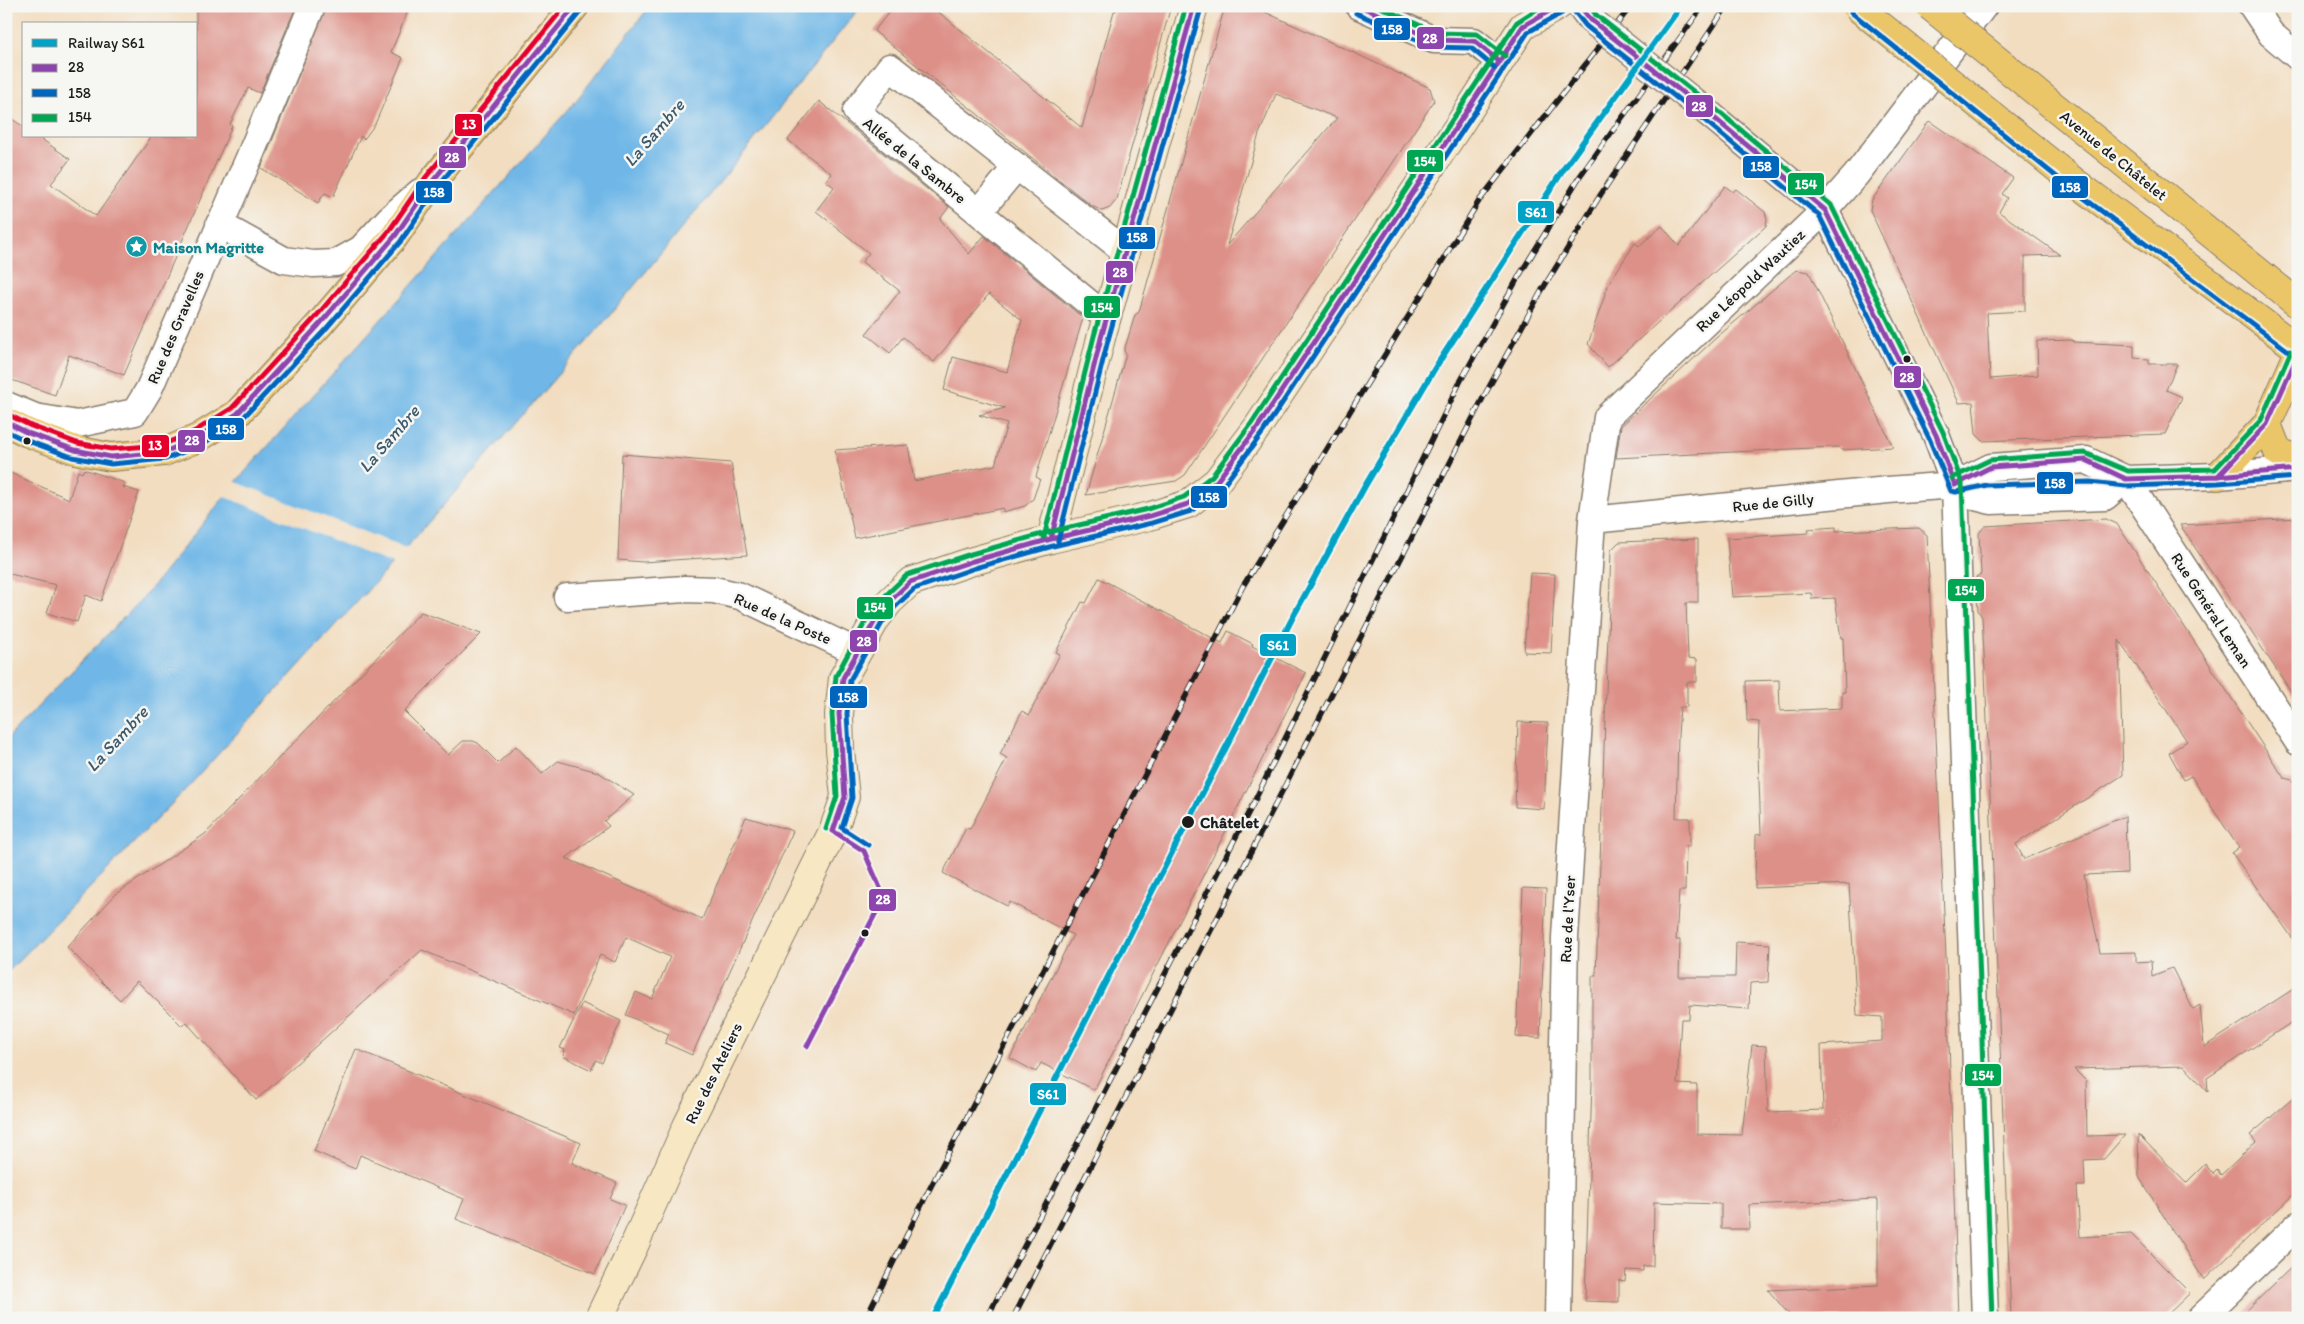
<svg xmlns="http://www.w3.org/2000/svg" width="2304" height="1324" font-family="Itim,sans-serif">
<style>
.water{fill:#6fb7e7;stroke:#466a82}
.pier{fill:#f2ddc0}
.building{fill:#dd9087;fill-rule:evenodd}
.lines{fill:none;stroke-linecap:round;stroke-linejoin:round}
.street-casing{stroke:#877c6e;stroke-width:29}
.secondary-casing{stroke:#877c6e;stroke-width:30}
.primary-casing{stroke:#877c6e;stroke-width:30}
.street{stroke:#fff;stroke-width:26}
.secondary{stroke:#f7e8c3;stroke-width:28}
.primary{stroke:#ebc669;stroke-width:28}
.rail-casing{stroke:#1c1c1c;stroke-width:5.5}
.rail{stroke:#f6f6f2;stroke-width:4;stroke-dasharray:11;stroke-linecap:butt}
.street-bridge-casing{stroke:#877c6e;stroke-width:29;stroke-linecap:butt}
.primary-bridge-casing{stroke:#877c6e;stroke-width:30;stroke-linecap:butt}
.street-bridge{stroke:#fff;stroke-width:26}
.primary-bridge{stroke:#ebc669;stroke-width:28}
.bus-1-casing{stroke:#f6f6f2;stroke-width:9}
.bus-2-casing{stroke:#f6f6f2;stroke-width:9}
.bus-3-casing{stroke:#f6f6f2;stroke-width:9}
.bus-4-casing{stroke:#f6f6f2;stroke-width:9}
.bus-1{stroke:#8e44ad;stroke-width:5}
.bus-2{stroke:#0065bd;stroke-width:5}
.bus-3{stroke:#00a651;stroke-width:5}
.bus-4{stroke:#e4002b;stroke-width:5}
.rail-1-casing{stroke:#f6f6f2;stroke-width:10}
.rail-1{stroke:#01a2c5;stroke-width:6}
.bus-dot{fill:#1c1c1c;stroke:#f6f6f2;stroke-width:2}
.labels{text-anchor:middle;stroke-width:5;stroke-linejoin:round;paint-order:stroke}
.street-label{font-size:16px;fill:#1c1c1c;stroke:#f6f6f2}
.culture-label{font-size:16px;font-weight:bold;fill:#0d838f;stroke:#f6f6f2;text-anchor:start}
.stop-label{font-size:16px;font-weight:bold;fill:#1c1c1c;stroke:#f6f6f2;text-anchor:start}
.water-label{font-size:18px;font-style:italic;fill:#3d5a6d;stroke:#f6f6f2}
.line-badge{stroke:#f6f6f2;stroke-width:2}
.badge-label{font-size:14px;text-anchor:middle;font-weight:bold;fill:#fff}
</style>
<rect width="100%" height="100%" fill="#f6f6f2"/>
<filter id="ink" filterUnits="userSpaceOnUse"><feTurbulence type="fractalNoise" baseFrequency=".02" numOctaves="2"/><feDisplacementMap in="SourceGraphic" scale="10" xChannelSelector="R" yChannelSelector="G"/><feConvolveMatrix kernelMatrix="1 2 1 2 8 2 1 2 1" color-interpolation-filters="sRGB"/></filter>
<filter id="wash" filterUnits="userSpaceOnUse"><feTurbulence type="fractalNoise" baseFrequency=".0096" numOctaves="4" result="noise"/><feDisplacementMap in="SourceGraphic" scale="20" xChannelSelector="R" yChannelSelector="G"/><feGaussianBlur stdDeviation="1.12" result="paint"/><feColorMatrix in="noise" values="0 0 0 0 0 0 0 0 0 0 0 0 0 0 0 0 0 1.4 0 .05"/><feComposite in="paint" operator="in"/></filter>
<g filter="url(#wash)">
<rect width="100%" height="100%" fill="#f2ddc0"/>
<!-- water -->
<path class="water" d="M 650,6 L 861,6 L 735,164 L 605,321 L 392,564 L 189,786 L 6,974 L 6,740 L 149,591 L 236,482 L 575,102 Z"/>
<!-- pier -->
<path class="pier" d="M 233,481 L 236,482 L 408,549 L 395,565 L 223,496 Z"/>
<g id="blocks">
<!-- building -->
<path class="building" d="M 196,6 L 296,6 L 260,93 L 248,88 L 230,124 L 232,126 L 124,375 L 69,355 L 55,395 L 6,378 L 6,115 L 24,127 L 24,136 L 37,136 L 70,159 L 51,184 L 96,216 L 152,136 L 196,136 Z
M 327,6 L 410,6 L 391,52 L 403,58 L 375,124 L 364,139 L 361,136 L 333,197 L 325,193 L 318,203 L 261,168 Z
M 894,6 L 931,6 L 1082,128 L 1114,11 L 1116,11 L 1117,6 L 1171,6 L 1117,199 L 1110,208 L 1102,211 L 1092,206 L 874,31 Z
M 1225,6 L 1252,6 L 1430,88 L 1434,101 L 1185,475 L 1176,481 L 1086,495 L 1126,354 L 1124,351 L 1135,315 L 1139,312 ZM 1276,94 L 1337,118 L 1227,245 L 1259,134 Z
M 819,101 L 949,207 L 940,219 L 969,254 L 984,236 L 1083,318 L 1036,477 L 1040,479 L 1033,499 L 1025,506 L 1003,512 L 1003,508 L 855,538 L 835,450 L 908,445 L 914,481 L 995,465 L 1007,424 L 979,415 L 1005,408 L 944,390 L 953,357 L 1007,372 L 1022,320 L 989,294 L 934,362 L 903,337 L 890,353 L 866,334 L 900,291 L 862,262 L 869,253 L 816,211 L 834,187 L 826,181 L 832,174 L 788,140 Z
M 1929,121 L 2013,178 L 2002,194 L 2007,198 L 1999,212 L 2060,255 L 2025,256 L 2025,311 L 1987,313 L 1990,379 L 2038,375 L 2037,341 L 2073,340 L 2073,342 L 2134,345 L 2134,358 L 2149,359 L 2149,364 L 2177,364 L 2166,390 L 2182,397 L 2165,434 L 1983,441 L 1976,434 L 1973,402 L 1959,403 L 1870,210 L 1872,200 Z
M 1725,186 L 1733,192 L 1736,189 L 1765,212 L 1767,219 L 1766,226 L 1608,367 L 1588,344 L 1609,283 L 1635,243 L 1639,246 L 1662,226 L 1679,246 Z
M 1796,270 L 1809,272 L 1893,447 L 1841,450 L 1839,447 L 1812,448 L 1616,458 L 1621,426 L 1716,338 Z
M 622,454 L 731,463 L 747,555 L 643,562 L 618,560 Z
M 84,469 L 125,483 L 123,487 L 139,492 L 101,601 L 86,595 L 77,622 L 47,613 L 56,585 L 6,573 L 6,471 L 69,499 L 78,471 L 82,473 Z
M 2298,518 L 2298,702 L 2180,525 Z
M 2106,519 L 2117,524 L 2284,778 L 2292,780 L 2298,788 L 2298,946 L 2232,853 L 2239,848 L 2191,776 L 2184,780 L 2169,753 L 2187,741 L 2119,640 L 2123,775 L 2016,844 L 2024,859 L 2125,816 L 2127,873 L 2084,875 L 2100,953 L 2136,952 L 2136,962 L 2151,961 L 2152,976 L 2172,968 L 2193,1009 L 2200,1005 L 2204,1047 L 2298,986 L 2298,1018 L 2207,1078 L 2208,1092 L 2184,1066 L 2074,1069 L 2086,1081 L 2087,1136 L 2125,1135 L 2104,1159 L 2084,1160 L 2085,1186 L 2077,1186 L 2080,1237 L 2131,1234 L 2190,1293 L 2164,1318 L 2011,1318 L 1985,672 L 1982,617 L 1978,610 L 1976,577 L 1981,574 L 1979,533 L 1985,526 Z
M 1836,527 L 1836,531 L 1919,528 L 1927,535 L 1947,980 L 1958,1318 L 1792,1318 L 1768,1290 L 1878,1285 L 1878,1199 L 1749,1205 L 1750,1229 L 1721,1229 L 1721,1204 L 1654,1202 L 1653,1266 L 1643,1266 L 1643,1271 L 1626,1270 L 1625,1281 L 1619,1280 L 1619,1302 L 1585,1301 L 1592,1083 L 1592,976 L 1596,976 L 1611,550 L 1619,542 L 1698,539 L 1698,603 L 1686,603 L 1688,658 L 1697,659 L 1697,682 L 1687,682 L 1687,707 L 1680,707 L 1678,735 L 1676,818 L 1690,818 L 1690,846 L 1686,846 L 1685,891 L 1679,891 L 1676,940 L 1680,940 L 1679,977 L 1735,977 L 1736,942 L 1770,944 L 1768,982 L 1750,983 L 1749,1009 L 1690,1005 L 1689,1019 L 1681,1019 L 1677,1084 L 1697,1085 L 1697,1134 L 1742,1135 L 1752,1045 L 1766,1046 L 1768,1112 L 1823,1110 L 1821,1045 L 1882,1041 L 1882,1017 L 1857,1015 L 1849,884 L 1755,888 L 1756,835 L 1761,834 L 1758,754 L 1759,722 L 1747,721 L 1746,681 L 1779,680 L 1780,711 L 1842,708 L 1842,692 L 1845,692 L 1843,638 L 1841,638 L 1835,598 L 1812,599 L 1811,593 L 1732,597 L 1727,538 L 1809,533 L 1808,529 Z
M 1530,573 L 1555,574 L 1551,653 L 1524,652 Z
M 1099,578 L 1222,643 L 1228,631 L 1253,644 L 1252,646 L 1306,673 L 1094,1090 L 1041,1063 L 1036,1072 L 1010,1058 L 1073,935 L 1010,902 L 1007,906 L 943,873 L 966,828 L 970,829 L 1007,758 L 1000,754 L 1022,711 L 1029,715 L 1060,654 L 1056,652 L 1082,602 L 1086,603 Z
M 421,612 L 481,634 L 404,711 L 448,755 L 463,741 L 473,741 L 478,743 L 498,763 L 516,746 L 542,774 L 558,761 L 598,772 L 634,795 L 604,821 L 609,826 L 566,858 L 702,919 L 746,817 L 793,831 L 692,1055 L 665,1043 L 669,1034 L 626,1015 L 636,992 L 652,999 L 670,957 L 626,937 L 615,962 L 600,955 L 574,1015 L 422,950 L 256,1100 L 186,1022 L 182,1026 L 137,981 L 120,1000 L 67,947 L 116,894 L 205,834 Z
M 1518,722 L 1548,723 L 1544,809 L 1515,807 Z
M 1523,888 L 1546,889 L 1540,1038 L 1516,1037 Z
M 582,1003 L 621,1021 L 602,1063 L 596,1060 L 591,1070 L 563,1056 L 565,1050 L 560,1048 Z
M 356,1049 L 581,1143 L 572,1163 L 617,1183 L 610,1199 L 625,1205 L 595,1274 L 456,1219 L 464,1199 L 360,1155 L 355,1169 L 314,1151 Z
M 2298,1094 L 2298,1190 L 2204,1280 L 2139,1177 L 2138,1134 L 2186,1183 L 2205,1164 L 2213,1174 L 2217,1170 L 2221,1175 L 2256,1142 L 2250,1135 Z
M 2298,1261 L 2298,1318 L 2239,1318 L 2276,1282 Z"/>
</g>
</g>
<g filter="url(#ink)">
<use href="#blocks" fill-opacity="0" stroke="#877c6e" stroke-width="1"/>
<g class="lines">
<defs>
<path id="street" d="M 1359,6 L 1434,40 L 1474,41 L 1500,62
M 1580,6 L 1591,20
M 2252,6 L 2271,34 L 2298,57
M 1707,112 L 1825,210 L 1936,435 L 1955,485 L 1985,1318
M 979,212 L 1017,166
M 219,224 L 284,260 L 313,264 L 336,263 L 361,249 L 389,219 L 420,192
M 1107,318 L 856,111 L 890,67 L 1125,251
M 6,405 L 35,417 L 78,424 L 135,412 L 149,389 L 249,158 L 312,6
M 2126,479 L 2298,742
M 1955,485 L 1971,496 L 1991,501 L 2105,497 L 2126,479
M 1592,520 L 1888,490 L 1955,485 L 1991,467 L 2086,460 L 2126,479 L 2218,476 L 2298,469
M 567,597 L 685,589 L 714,590 L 740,596 L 857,652
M 1558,1318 L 1565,937 L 1592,520 L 1607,417 L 1825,210 L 1856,175 L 1984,6
M 2201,1318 L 2298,1225"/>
<path id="secondary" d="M 1051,539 L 1101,338 L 1194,6
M 599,1318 L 633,1248 L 687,1126 L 833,831 L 845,797 L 840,750 L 839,714 L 843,678 L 876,619 L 889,602 L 910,582 L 973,561 L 1051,539 L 1150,516 L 1188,504 L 1217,481 L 1257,428 L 1461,122 L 1523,26 L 1558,6"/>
<path id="primary" d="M 2103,146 L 2298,304
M 2072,180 L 2298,349
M 6,422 L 28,433 L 75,450 L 111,457 L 164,452 L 198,438 L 237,414 L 319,325 L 395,236 L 432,182 L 575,6
M 2267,424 L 2278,452 L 2298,459
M 2218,476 L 2267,424 L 2298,354"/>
</defs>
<!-- street casing -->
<use href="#street" class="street-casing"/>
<!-- secondary casing -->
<use href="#secondary" class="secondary-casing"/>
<!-- primary casing -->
<use href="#primary" class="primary-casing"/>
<!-- street -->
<use href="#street" class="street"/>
<!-- secondary -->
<use href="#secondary" class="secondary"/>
<!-- primary -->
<use href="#primary" class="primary"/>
<defs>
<path id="rail" d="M 866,1318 L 929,1190 L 1243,586 L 1479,201 L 1631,6
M 987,1318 L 1254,802 L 1460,382 L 1519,276 L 1580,176 L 1703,6
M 1013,1318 L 1483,398 L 1542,290 L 1601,194 L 1727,6"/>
</defs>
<!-- rail casing -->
<use href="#rail" class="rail-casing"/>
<!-- rail -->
<use href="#rail" class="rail"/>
<defs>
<path id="street-bridge" d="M 1591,20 L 1707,112"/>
<path id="primary-bridge" d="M 1856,6 L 2072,180
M 1930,6 L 2103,146"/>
</defs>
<!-- street-bridge casing -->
<use href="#street-bridge" class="street-bridge-casing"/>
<!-- primary-bridge casing -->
<use href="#primary-bridge" class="primary-bridge-casing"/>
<!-- street-bridge -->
<use href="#street-bridge" class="street-bridge"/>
<!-- primary-bridge -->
<use href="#primary-bridge" class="primary-bridge"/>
<defs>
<path id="bus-1" d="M 1360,6 L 1434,40 L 1474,41 L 1500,62
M 1580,6 L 1591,20 L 1707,112 L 1825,210 L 1936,435 L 1955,485
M 6,422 L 28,433 L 75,450 L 111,457 L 164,452 L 198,438 L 237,414 L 319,325 L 395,236 L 432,182 L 575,6
M 2218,476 L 2267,424 L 2298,355
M 1955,485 L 1991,467 L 2086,460 L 2126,479 L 2218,476 L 2298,469
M 1051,539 L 1101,338 L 1194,6
M 833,831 L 845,797 L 839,714 L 843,678 L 876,619 L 889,602 L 910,582 L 973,561 L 1051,539 L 1150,516 L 1188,504 L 1217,481 L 1257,428 L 1523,26 L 1558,6
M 807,1046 L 884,897 L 864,851 L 833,831"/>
<path id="bus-2" d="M 1574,11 L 1586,26 L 1702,118 L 1819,215 L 1929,438 L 1951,491 L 1956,492 L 1987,485 L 2090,482 L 2126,486 L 2218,483 L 2298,477
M 1851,12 L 2068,186 L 2294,355
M 1356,13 L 1432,47 L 1471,48 L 1495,68
M 6,431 L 25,440 L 72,457 L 111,464 L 166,459 L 201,445 L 241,420 L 325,330 L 401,241 L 438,186 L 581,11
M 1058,541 L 1108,340 L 1201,8
M 868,845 L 842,828 L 852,798 L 847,714 L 850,680 L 882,623 L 895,607 L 914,589 L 975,568 L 1053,546 L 1152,523 L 1191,511 L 1223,486 L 1263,432 L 1528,32 L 1562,13"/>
<path id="bus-3" d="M 1378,6 L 1436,33 L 1477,34 L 1505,56
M 1590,6 L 1596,15 L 1712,106 L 1831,205 L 1943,432 L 1962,483 L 1992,1318
M 1952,478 L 1990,460 L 2085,453 L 2128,471 L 2215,469 L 2261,420 L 2291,351
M 1044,537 L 1094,336 L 1186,6
M 826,829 L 837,796 L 832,714 L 836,676 L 869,615 L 884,597 L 907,575 L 971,554 L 1049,532 L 1148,509 L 1184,497 L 1212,476 L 1251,424 L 1517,22 L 1542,6"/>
<path id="bus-4" d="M 9,415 L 31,426 L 77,443 L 111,449 L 162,445 L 195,431 L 232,408 L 313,320 L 389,231 L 426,177 L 565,6"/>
</defs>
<!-- bus-1 casing -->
<use href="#bus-1" class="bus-1-casing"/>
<!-- bus-2 casing -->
<use href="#bus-2" class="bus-2-casing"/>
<!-- bus-3 casing -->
<use href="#bus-3" class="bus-3-casing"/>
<!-- bus-4 casing -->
<use href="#bus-4" class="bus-4-casing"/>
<!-- bus-1 -->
<use href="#bus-1" class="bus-1"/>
<!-- bus-2 -->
<use href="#bus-2" class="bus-2"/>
<!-- bus-3 -->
<use href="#bus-3" class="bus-3"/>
<!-- bus-4 -->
<use href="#bus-4" class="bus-4"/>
<defs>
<path id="rail-1" d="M 933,1318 L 1295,613 L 1365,486 L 1435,368 L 1565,167 L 1681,6"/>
</defs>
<!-- rail-1 casing -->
<use href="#rail-1" class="rail-1-casing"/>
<!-- rail-1 -->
<use href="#rail-1" class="rail-1"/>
</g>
</g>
<!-- icons -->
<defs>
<symbol id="sight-disc" viewBox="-11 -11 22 22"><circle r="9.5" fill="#0f9aa8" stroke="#f6f6f2"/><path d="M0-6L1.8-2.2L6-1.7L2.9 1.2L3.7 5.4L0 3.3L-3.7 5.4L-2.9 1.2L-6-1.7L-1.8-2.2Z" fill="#fff"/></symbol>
</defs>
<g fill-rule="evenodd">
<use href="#sight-disc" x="124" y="234" width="25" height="25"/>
</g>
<!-- markers -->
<g class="bus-dot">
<circle cx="1907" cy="359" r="4.5"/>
<circle cx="27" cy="441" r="4.5"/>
<circle cx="1188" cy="822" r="7"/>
<circle cx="865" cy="933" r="4.5"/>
</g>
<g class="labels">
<!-- street labels -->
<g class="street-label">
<text transform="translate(2114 155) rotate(39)" y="6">Avenue de Châtelet</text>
<text transform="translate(915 160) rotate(39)" y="6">Allée de la Sambre</text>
<text transform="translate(1750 280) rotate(-43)" y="6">Rue Léopold Wautiez</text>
<text transform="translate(175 327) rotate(-67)" y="6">Rue des Gravelles</text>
<text transform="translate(1773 502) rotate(-6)" y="6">Rue de Gilly</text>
<text transform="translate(2212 610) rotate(57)" y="6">Rue Général Leman</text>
<text transform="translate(783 618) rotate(24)" y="6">Rue de la Poste</text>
<text transform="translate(1567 919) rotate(-87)" y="6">Rue de l'Yser</text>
<text transform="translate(713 1073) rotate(-64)" y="6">Rue des Ateliers</text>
</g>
<!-- culture labels -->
<g class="culture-label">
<text x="153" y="253">Maison Magritte</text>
</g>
<!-- stop labels -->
<g class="stop-label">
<text x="1200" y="828">Châtelet</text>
</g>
<!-- water labels -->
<g class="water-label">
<text transform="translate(654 133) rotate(-49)" y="6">La Sambre</text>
<text transform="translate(389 439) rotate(-49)" y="6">La Sambre</text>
<text transform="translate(117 739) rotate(-47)" y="6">La Sambre</text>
</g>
</g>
<g class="line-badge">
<rect x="1373" y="17" width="38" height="24" rx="5" fill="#0065bd"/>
<rect x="1416" y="26" width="29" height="24" rx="5" fill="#8e44ad"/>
<rect x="1685" y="94" width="29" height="24" rx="5" fill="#8e44ad"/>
<rect x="454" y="113" width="29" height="24" rx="5" fill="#e4002b"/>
<rect x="438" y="145" width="29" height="24" rx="5" fill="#8e44ad"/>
<rect x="1406" y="149" width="38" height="24" rx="5" fill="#00a651"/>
<rect x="1742" y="155" width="38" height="24" rx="5" fill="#0065bd"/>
<rect x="1787" y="172" width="38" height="24" rx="5" fill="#00a651"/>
<rect x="2051" y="175" width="38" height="24" rx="5" fill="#0065bd"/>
<rect x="415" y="180" width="38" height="24" rx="5" fill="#0065bd"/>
<rect x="1517" y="200" width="38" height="24" rx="5" fill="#01a2c5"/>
<rect x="1118" y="226" width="38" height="24" rx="5" fill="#0065bd"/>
<rect x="1105" y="260" width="29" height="24" rx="5" fill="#8e44ad"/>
<rect x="1083" y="295" width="38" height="24" rx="5" fill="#00a651"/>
<rect x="1893" y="365" width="29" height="24" rx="5" fill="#8e44ad"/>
<rect x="207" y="417" width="38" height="24" rx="5" fill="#0065bd"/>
<rect x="177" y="429" width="29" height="24" rx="5" fill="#8e44ad"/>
<rect x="141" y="434" width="29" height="24" rx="5" fill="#e4002b"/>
<rect x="2036" y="471" width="38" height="24" rx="5" fill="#0065bd"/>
<rect x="1190" y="485" width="38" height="24" rx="5" fill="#0065bd"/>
<rect x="1947" y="578" width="38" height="24" rx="5" fill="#00a651"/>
<rect x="856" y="596" width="38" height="24" rx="5" fill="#00a651"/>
<rect x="849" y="629" width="29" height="24" rx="5" fill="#8e44ad"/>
<rect x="1259" y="633" width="38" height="24" rx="5" fill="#01a2c5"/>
<rect x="829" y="685" width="39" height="24" rx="5" fill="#0065bd"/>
<rect x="868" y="888" width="29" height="24" rx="5" fill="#8e44ad"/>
<rect x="1964" y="1063" width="38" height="24" rx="5" fill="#00a651"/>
<rect x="1029" y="1082" width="38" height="24" rx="5" fill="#01a2c5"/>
</g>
<g class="badge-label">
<text x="1392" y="34">158</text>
<text x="1430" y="43">28</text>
<text x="1699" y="111">28</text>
<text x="469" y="129">13</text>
<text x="452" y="162">28</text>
<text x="1425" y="166">154</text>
<text x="1761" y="171">158</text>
<text x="1806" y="189">154</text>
<text x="2070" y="192">158</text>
<text x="434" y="197">158</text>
<text x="1536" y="217">S61</text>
<text x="1137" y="242">158</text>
<text x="1120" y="277">28</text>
<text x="1102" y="312">154</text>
<text x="1907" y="382">28</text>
<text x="226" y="434">158</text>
<text x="192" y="445">28</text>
<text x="155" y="450">13</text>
<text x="2055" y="488">158</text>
<text x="1209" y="502">158</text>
<text x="1966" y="595">154</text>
<text x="875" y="612">154</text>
<text x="864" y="646">28</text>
<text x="1278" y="650">S61</text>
<text x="848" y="702">158</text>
<text x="883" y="904">28</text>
<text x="1983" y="1080">154</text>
<text x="1048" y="1099">S61</text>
</g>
<!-- margin -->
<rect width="2304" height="1324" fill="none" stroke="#f6f6f2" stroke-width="25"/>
<!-- legend -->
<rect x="22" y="22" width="175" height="115" fill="#f6f6f2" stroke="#9f9f9c"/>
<rect x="32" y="39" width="25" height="8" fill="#01a2c5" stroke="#9f9f9c"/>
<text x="68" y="48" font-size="15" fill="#1c1c1c">Railway S61</text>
<rect x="32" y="64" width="25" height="8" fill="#8e44ad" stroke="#9f9f9c"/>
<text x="68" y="72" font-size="15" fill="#1c1c1c">28</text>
<rect x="32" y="89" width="25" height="8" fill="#0065bd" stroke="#9f9f9c"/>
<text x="68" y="98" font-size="15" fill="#1c1c1c">158</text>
<rect x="32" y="114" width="25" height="8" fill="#00a651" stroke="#9f9f9c"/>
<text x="68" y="122" font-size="15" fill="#1c1c1c">154</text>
</svg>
